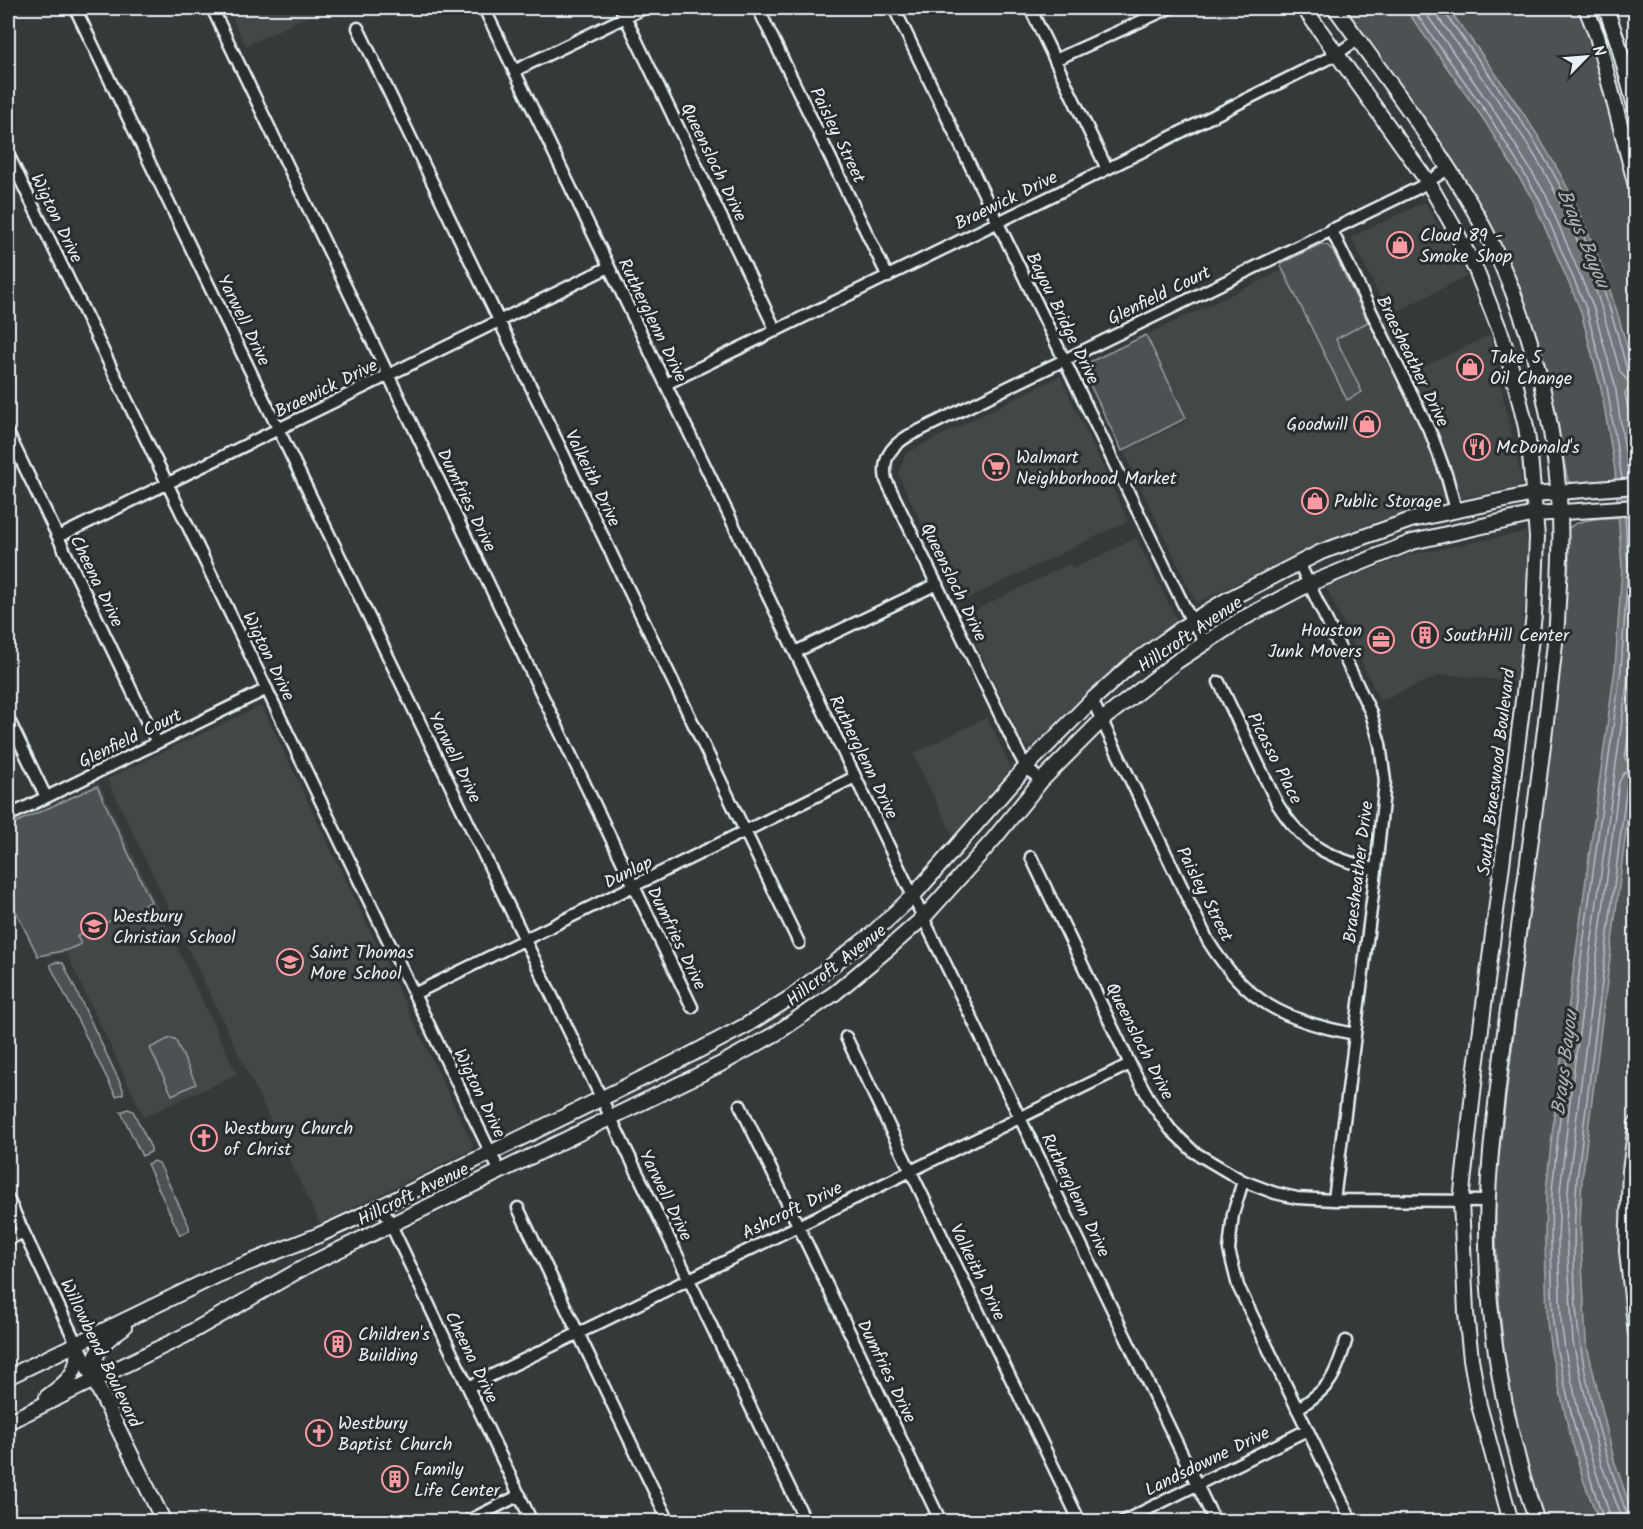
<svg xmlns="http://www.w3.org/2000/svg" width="1643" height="1529" font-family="Kalam,sans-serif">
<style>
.built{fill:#424647}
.green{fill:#4d5152;stroke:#9aa1a5;stroke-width:1.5}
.water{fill:#707579;stroke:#a0a7ac;stroke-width:1.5}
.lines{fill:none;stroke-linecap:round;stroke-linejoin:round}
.shore{stroke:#b8bfc5;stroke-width:1.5}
.minor-casing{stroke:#e8f1f8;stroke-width:15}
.major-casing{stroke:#e8f1f8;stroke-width:18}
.minor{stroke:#2a2d2e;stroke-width:10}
.major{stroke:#2a2d2e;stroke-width:14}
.labels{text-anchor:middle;stroke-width:6;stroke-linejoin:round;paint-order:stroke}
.street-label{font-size:18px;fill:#e8f1f8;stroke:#2a2d2e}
.poi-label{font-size:18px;fill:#e8f1f8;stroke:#2a2d2e;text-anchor:start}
.water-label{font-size:20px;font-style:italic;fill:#acb3b8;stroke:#2a2d2e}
</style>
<rect width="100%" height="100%" fill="#35393a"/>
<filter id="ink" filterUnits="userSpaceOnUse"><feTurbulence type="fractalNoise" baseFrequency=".0167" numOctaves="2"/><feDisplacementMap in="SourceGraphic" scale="12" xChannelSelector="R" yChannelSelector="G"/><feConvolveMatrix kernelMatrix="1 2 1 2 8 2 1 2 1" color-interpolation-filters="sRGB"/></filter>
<g filter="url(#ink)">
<!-- built -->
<path class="built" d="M 227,8 L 324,8 L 246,46 Z
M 1425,202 L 1467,276 L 1388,316 L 1414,371 L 1490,335 L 1522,481 L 1518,488 L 1445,501 L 1372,523 L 1306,550 L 1196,603 L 1124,452 L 1186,421 L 1146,335 L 1283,270 L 1347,400 L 1360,394 L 1362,392 L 1336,339 L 1387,312 L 1351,237 Z
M 1060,376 L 1128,521 L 959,603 L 898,474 L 906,453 Z
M 1526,532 L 1527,579 L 1516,682 L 1443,674 L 1380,701 L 1326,587 L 1408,555 Z
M 1136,538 L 1178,622 L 1122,662 L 1029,748 L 1023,743 L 963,616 L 1069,564 L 1074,568 Z
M 258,707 L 263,708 L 473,1145 L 471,1150 L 320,1224 L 107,779 Z
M 987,717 L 1011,768 L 954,838 L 913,754 Z
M 99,783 L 237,1074 L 144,1117 L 66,953 L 37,958 L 8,899 L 8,825 Z"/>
<!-- green -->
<path class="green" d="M 1342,8 L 1579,8 L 1597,57 L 1635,207 L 1635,478 L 1573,483 L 1568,481 L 1547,381 L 1482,212 L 1457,170 Z
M 1321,244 L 1327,245 L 1333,251 L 1368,322 L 1336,339 L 1362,392 L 1347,400 L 1280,264 Z
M 1146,335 L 1186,418 L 1122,451 L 1081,366 Z
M 1635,517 L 1636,1094 L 1628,1153 L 1623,1269 L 1630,1338 L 1635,1373 L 1635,1521 L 1545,1522 C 1537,1497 1528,1472 1522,1447 C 1500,1358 1494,1269 1496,1178 L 1563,637 L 1569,559 L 1568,529 C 1580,516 1618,518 1635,517 Z
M 97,786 L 151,902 L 77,936 L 81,944 L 67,950 L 38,956 L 8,895 L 8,826 Z
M 56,962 L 63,963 L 123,1089 L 123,1094 L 116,1096 L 51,967 L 51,964 Z
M 170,1038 L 175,1039 L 196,1084 L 172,1095 L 150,1048 Z
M 128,1109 L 133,1111 L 151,1148 L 151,1152 L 142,1156 L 121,1112 Z
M 154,1161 L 159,1163 L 189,1226 L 189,1231 L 180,1235 L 147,1164 Z"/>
<!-- water -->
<path class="water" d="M 1405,8 L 1448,8 C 1492,69 1540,130 1573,199 C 1601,257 1621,317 1635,380 L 1635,760 L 1582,1179 L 1580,1224 L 1586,1341 L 1614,1460 L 1635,1521 L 1599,1521 L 1584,1482 L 1569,1431 L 1551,1352 L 1547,1322 L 1545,1241 L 1546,1191 L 1557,1090 L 1615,668 L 1622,568 L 1615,470 L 1601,388 L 1580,309 L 1533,200 L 1484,120 Z"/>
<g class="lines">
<!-- shore -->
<path class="shore" d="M 1412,8 L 1489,116 L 1539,198 L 1586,308 L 1607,387 L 1622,479
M 1422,8 L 1495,112 L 1546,195 L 1593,306 L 1615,385 L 1629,478
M 1436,8 L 1438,17 C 1481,78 1529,137 1561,204 C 1588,260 1604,313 1620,372 L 1627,380 L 1636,382
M 1444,8 L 1445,13 C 1488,74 1535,134 1568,201 C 1594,255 1612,311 1627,370 L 1630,373 L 1636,374
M 1636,391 L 1627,390 L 1625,393 L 1636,455
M 1636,687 L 1625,758 L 1627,761 L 1636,760
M 1636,777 L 1630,778 L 1627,783 L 1577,1179 C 1573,1233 1572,1289 1580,1343 C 1589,1401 1606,1459 1627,1514 L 1636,1518
M 1604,1522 L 1575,1429 L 1557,1351 L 1553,1322 L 1551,1241 L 1552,1191 L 1563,1090 L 1621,669 L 1628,568 L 1625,516
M 1612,1522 L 1582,1428 L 1565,1350 L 1561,1321 L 1558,1241 L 1560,1192 L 1571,1091 L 1629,670 L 1636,571
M 1624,1522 L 1601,1464 L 1573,1343 L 1566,1224 L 1569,1178 L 1619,782 L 1624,773 L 1636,769"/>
<defs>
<path id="minor" d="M 75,8 L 806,1522
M 212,8 L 692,1007
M 484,8 L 1215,1522
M 621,8 L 776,331
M 758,8 L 888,277
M 894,8 L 1117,469 L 1189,616 L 1205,642
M 1030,8 L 1107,169
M 358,28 L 799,943
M 1055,60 L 1170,8
M 514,71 L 644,8
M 8,154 L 500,1172
M 1331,229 L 1432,436 L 1447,477 L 1456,510
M 666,384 L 1107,169 L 1337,54 L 1358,39
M 8,433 L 157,743
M 58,537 L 609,267
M 1299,563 L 1371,713 L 1380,744 L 1385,781 L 1376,870 L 1334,1200
M 795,652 L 937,584
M 1219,682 L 1278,805 C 1306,849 1328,856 1376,870
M 1092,700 L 1208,941 C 1247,1003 1285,1021 1355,1034
M 8,718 L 46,797
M 1041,781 L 1026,767 L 1019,754 L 886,480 C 882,459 890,447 908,436 L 1418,188 L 1448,169
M 8,816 L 267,689
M 1031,857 L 1130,1064 L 1152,1104 L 1171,1130 L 1194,1152 L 1243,1181 L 1275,1193 L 1297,1198 L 1334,1200 L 1488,1201
M 414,994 L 855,777
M 846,1037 L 1080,1522
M 740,1105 L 941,1522
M 1243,1181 L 1233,1214 L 1229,1250 L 1238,1286 L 1352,1522
M 8,1199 L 76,1343
M 382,1206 L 532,1522
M 518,1208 L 669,1522
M 8,1240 L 23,1232
M 468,1387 L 1130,1064
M 1297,1409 C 1330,1388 1335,1378 1346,1341
M 466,1522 L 520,1495
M 1122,1522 L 1307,1430"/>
<path id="major" d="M 1304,8 L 1428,182 L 1453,226 L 1476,270 L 1502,336 L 1514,378 L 1526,427 L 1530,455 L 1537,537 L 1534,615 L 1475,1075 L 1461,1201 L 1466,1313 L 1471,1359 L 1479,1405 L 1511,1522
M 1335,8 C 1380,70 1427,132 1467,198 C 1519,285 1549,386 1558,487 C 1563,532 1559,578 1557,623 C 1544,755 1524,886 1507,1017 C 1496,1103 1483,1190 1488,1276 C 1493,1360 1510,1442 1537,1522
M 1586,8 L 1597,36 L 1636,186
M 1606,8 L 1618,43 L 1636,110
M 1636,1124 L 1630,1171 L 1627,1251 L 1636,1334
M 76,1343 L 164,1522
M 94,1376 C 93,1349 103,1342 124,1327
M 8,1377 L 218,1275 L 319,1235 L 382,1206 L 688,1056 L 745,1026 L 790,998 L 872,934 L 913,896 L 1026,767 L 1092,700 L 1131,665 L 1192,621 L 1227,600 L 1321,552 L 1411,520 L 1533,494 L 1636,486
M 47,1397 C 66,1383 80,1373 77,1348
M 8,1422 L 184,1336 L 310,1264 L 721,1064 L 775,1034 L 835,993 L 890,947 L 924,917 L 993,840 L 1041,781 L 1102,720 L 1176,662 L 1240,620 L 1309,584 L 1412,542 L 1535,514 L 1636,507"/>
</defs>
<!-- minor casing -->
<use href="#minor" class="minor-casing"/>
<!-- major casing -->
<use href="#major" class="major-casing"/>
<!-- minor -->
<use href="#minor" class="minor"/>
<!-- major -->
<use href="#major" class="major"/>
</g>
</g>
<!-- icons -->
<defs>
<symbol id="shop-ring" viewBox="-11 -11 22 22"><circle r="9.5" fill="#2a2d2e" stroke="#ff9aa2" stroke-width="1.5"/><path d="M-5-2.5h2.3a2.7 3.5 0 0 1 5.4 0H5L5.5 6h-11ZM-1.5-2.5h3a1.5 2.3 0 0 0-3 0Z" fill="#ff9aa2"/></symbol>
<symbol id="restaurant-ring" viewBox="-11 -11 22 22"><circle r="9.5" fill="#2a2d2e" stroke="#ff9aa2" stroke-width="1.5"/><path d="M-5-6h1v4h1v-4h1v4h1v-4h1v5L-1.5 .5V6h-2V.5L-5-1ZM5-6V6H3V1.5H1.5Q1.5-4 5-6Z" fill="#ff9aa2"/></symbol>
<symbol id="supermarket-ring" viewBox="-11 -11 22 22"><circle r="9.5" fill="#2a2d2e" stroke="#ff9aa2" stroke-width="1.5"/><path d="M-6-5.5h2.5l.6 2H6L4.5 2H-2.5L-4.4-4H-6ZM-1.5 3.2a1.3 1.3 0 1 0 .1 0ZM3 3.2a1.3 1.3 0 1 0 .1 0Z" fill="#ff9aa2"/></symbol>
<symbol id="building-ring" viewBox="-11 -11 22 22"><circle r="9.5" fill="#2a2d2e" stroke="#ff9aa2" stroke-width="1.5"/><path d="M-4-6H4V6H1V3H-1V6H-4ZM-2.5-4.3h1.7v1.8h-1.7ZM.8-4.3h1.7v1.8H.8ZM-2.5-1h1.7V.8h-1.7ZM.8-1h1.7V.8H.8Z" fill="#ff9aa2"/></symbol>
<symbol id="office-ring" viewBox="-11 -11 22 22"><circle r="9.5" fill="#2a2d2e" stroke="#ff9aa2" stroke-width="1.5"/><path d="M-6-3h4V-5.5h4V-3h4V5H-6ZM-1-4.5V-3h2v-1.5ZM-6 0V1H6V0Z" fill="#ff9aa2"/></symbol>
<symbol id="school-ring" viewBox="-11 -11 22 22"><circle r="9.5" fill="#2a2d2e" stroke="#ff9aa2" stroke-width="1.5"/><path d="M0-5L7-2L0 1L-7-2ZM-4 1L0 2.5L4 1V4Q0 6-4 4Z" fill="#ff9aa2"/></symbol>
<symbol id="church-ring" viewBox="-11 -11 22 22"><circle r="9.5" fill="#2a2d2e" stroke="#ff9aa2" stroke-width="1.5"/><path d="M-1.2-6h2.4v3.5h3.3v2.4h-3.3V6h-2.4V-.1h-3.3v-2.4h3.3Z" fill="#ff9aa2"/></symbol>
</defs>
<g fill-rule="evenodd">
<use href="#shop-ring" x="1385" y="230" width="30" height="30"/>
<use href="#shop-ring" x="1455" y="352" width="30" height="30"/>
<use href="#shop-ring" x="1352" y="409" width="30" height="30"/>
<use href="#restaurant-ring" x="1462" y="432" width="30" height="30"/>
<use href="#supermarket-ring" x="981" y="452" width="30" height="30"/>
<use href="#shop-ring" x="1300" y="486" width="30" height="30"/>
<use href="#building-ring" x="1410" y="620" width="30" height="30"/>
<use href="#office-ring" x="1366" y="625" width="30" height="30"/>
<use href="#school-ring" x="79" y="911" width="30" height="30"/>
<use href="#school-ring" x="275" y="947" width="30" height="30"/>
<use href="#church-ring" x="189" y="1123" width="30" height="30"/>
<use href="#building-ring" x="323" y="1329" width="30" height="30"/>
<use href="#church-ring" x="304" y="1418" width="30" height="30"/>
<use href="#building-ring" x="380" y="1464" width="30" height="30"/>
</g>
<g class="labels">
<!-- street labels -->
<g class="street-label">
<text transform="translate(838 135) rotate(64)" y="6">Paisley Street</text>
<text transform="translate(714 162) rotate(64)" y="6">Queensloch Drive</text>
<text transform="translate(1006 200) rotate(-26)" y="6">Braewick Drive</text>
<text transform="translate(57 218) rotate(64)" y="6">Wigton Drive</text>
<text transform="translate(1159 295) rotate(-26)" y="6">Glenfield Court</text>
<text transform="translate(1063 318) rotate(64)" y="6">Bayou Bridge Drive</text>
<text transform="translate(244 320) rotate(64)" y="6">Yarwell Drive</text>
<text transform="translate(653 320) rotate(64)" y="6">Rutherglenn Drive</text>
<text transform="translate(1413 361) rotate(64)" y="6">Braesheather Drive</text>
<text transform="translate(326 388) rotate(-26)" y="6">Braewick Drive</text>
<text transform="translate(593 478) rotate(64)" y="6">Valkeith Drive</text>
<text transform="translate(467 500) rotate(64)" y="6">Dumfries Drive</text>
<text transform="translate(97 581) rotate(64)" y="6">Cheena Drive</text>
<text transform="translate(954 582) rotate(64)" y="6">Queensloch Drive</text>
<text transform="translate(1190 634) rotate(-34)" y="6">Hillcroft Avenue</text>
<text transform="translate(269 656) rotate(64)" y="6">Wigton Drive</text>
<text transform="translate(130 738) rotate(-26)" y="6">Glenfield Court</text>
<text transform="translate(455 757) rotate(64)" y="6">Yarwell Drive</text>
<text transform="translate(864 757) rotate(64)" y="6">Rutherglenn Drive</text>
<text transform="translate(1275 758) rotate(63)" y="6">Picasso Place</text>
<text transform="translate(1496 772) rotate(-83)" y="6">South Braeswood Boulevard</text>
<text transform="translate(628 872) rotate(-26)" y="6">Dunlap</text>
<text transform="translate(1358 872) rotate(-83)" y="6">Braesheather Drive</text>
<text transform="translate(1205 894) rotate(63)" y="6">Paisley Street</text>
<text transform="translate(677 938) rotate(64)" y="6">Dumfries Drive</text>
<text transform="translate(836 965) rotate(-38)" y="6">Hillcroft Avenue</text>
<text transform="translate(1140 1041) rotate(63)" y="6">Queensloch Drive</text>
<text transform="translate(480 1093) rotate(64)" y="6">Wigton Drive</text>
<text transform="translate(413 1194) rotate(-26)" y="6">Hillcroft Avenue</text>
<text transform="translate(666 1195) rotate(64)" y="6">Yarwell Drive</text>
<text transform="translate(1076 1195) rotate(64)" y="6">Rutherglenn Drive</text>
<text transform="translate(792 1210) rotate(-26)" y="6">Ashcroft Drive</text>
<text transform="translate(978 1272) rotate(64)" y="6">Valkeith Drive</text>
<text transform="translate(101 1353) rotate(64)" y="6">Willowbend Boulevard</text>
<text transform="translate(472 1357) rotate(64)" y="6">Cheena Drive</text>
<text transform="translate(887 1371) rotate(64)" y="6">Dumfries Drive</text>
<text transform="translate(1207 1461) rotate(-26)" y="6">Landsdowne Drive</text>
</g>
<!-- poi labels -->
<g class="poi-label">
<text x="1420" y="241">Cloud 89 -<tspan x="1420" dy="21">Smoke Shop</tspan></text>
<text x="1490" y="363">Take 5<tspan x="1490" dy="21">Oil Change</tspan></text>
<text x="1348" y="430" text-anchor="end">Goodwill</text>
<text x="1496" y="453">McDonald's</text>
<text x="1016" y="463">Walmart<tspan x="1016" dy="21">Neighborhood Market</tspan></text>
<text x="1334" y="507">Public Storage</text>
<text x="1362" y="636" text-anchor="end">Houston<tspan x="1362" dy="21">Junk Movers</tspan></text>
<text x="1444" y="641">SouthHill Center</text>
<text x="113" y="922">Westbury<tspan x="113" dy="21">Christian School</tspan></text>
<text x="310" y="958">Saint Thomas<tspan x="310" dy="21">More School</tspan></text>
<text x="224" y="1134">Westbury Church<tspan x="224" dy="21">of Christ</tspan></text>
<text x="358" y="1340">Children's<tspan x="358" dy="21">Building</tspan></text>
<text x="338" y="1429">Westbury<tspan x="338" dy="21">Baptist Church</tspan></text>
<text x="414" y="1475">Family<tspan x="414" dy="21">Life Center</tspan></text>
</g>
<!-- water labels -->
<g class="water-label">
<text transform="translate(1584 238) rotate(67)" y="7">Brays Bayou</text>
<text transform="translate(1564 1063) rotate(-83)" y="7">Brays Bayou</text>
</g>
</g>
<!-- margin -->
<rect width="1643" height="1529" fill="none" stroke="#2a2d2e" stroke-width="30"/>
<rect x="15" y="15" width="1613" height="1499" fill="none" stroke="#e8f1f8" stroke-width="2" filter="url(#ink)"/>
<!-- north arrow -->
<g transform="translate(1586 57) rotate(65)" stroke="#2a2d2e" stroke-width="4.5" paint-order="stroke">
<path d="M0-4.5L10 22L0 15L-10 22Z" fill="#e8f1f8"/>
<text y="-9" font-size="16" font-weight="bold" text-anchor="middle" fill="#e8f1f8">N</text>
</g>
</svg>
